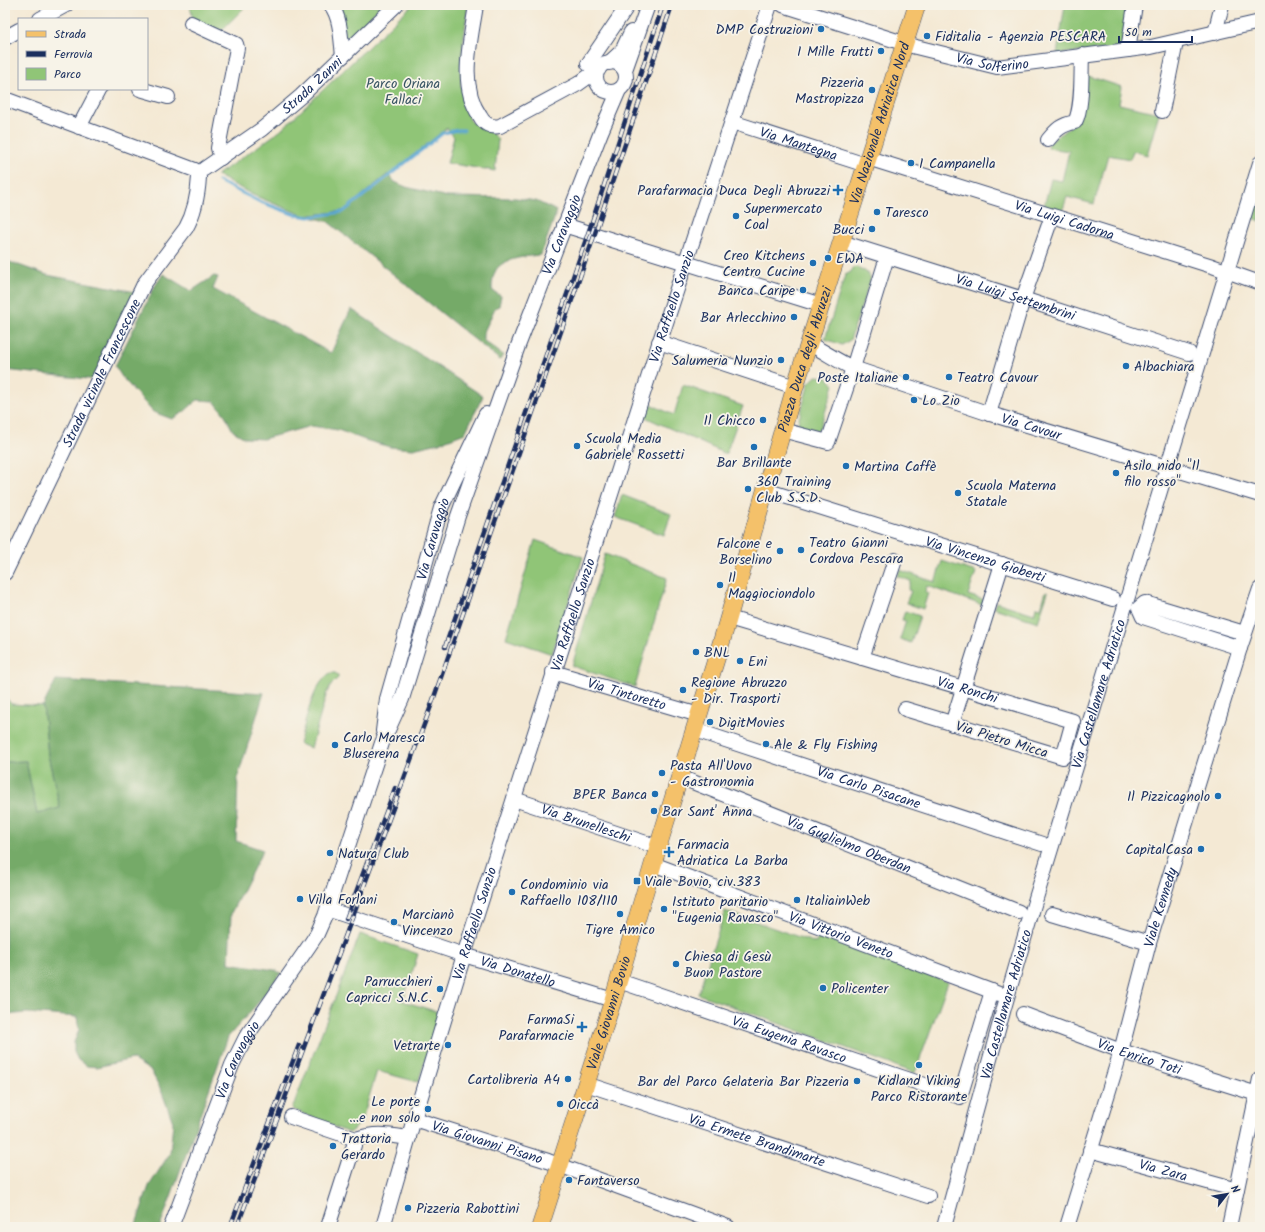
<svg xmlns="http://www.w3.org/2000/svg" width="1265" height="1232" viewBox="0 0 1265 1232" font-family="Kalam,sans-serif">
	<rect width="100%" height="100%" fill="#f7f3e8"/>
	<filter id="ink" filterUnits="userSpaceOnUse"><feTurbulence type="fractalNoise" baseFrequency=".025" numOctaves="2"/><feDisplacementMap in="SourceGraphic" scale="8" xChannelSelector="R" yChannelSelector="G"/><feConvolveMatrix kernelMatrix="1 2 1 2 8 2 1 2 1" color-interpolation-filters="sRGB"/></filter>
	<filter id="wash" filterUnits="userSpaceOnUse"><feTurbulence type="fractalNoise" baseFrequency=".012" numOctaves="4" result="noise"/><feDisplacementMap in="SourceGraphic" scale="16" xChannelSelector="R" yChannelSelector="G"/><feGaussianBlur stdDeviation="0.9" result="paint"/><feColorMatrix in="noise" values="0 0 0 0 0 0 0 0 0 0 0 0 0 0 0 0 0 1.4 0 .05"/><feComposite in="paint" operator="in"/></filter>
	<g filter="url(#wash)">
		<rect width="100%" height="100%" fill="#f4e9d4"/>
		<g fill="#90c577" stroke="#567a6a">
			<polygon points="190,5 247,5 219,33 193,20"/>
			<polygon points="335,5 383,5 345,40"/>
			<path d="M412 5H468L461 60V87L470 120C478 129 492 129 498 140L495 171 447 163 454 137 447 128 343 211 305 216 253 195 217 175 280 131Z"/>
			<polygon points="1065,5 1106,5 1106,7 1128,11 1123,48 1057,54"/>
			<polygon points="1085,75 1122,87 1119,104 1159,113 1147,155 1133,151 1130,159 1108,155 1094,204 1067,197 1062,212 1044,206 1051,179 1062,181 1069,151 1048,148 1049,143 1072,125"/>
			<polygon points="1260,181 1260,221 1249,217"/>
			<polygon points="857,267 865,271 871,278 850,340 842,345 825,339 845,275 851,272 852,268"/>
			<polygon points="816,376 827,377 834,385 819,431 797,426 809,383"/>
			<polygon points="683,385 743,406 726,454 645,417 650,404 674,415"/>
			<polygon points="622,495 671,514 664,535 615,517"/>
			<polygon points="535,540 583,557 552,654 506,638"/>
			<polygon points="605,554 667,578 635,687 572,666"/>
			<polygon points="942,561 976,572 968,595 984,600 982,605 927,586 925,592 928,593 923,609 906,603 911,591 908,590 911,581 897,576 900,570 935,582"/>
			<polygon points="1046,591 1048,592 1038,622 994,608 996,602 1034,614 1036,607 1041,608"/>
			<polygon points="905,611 920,616 911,643 900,639 906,621 902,620"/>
			<path d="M330 673H335L338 675V678L332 684 327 692 311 748 299 744C306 722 311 687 330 673Z"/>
			<polygon points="5,696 11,704 43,706 48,755 60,808 37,814 26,761 5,762"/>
			<polygon points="725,911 816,943 819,935 948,982 915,1073 698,994"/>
			<polygon points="360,934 418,954 403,1001 441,1013 418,1082 377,1071 361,1123 349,1133 292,1109"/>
		</g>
		<g fill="#74aa68" stroke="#486c63">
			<path d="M388 174 395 182 406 187 448 197 516 198 536 201 557 211 541 255C529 256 503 258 496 270 493 275 492 283 492 289L493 291 501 296 499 306 495 308 483 334V340L503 355 500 360 327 221 305 216 343 211Z"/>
			<polygon points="5,262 10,262 47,275 136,292 98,380 5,370"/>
			<polygon points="163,274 191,291 214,276 218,277 213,289 331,353 351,309 483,396 465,433 439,443 413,449 390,447 365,440 338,430 311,426 263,439 245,438 233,431 225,415 214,401 197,400 184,412 172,419 153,412 122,377 115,366 155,286"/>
			<polygon points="56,680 264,693 238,776 236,841 263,850 231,913 229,963 275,970 281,973 258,1003 228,1037 160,1227 135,1227 149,1186 170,1153 173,1122 161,1090 151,1071 132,1059 97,1067 87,1066 78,1060 74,1052 74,1042 79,1030 77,1017 27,1013 5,1015 5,762 26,761 37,814 60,808 48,755 43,706"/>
		</g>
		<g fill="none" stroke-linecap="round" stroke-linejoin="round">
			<polyline stroke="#5ca8d5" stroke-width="3" points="218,181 258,201 296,215 309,217 343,212 443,133 458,130 464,130"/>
		</g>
	</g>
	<g filter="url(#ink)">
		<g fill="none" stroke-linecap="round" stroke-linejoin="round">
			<g stroke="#3c4b70" stroke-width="16">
				<g id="minor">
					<path d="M331 5C341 18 341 40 343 56"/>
					<path d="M476 5C471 40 458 85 480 116 484 124 491 128 500 126L578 84 599 69"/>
					<path id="s1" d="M783 5 916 47 997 67 1151 47 1260 22"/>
					<polyline points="40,19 66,5"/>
					<polyline points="191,23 236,44 237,48 218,148 221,158"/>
					<polyline points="1215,33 1222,5"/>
					<polyline points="5,38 19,30"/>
					<polyline points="1128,50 1135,5"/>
					<circle cx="611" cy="77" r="15"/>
					<polyline points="609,63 622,51 631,32"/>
					<polyline points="588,64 628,5"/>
					<polyline points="625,70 648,5"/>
					<polyline points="140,89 168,97"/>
					<polyline points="5,99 195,170"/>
					<polyline points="1162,111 1176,42"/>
					<path id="s2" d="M732 122 866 165"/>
					<polyline points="79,127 99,89"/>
					<path d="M1048 140C1057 129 1061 125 1075 122 1083 107 1081 73 1082 55"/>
					<path id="s3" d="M868 158 1212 266 1260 283"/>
					<path id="s4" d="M204 169 262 129 301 96 396 5"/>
					<polyline points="564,225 821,305"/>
					<path id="s5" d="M841 242 1023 299 1189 353"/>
					<polyline points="659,342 795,387"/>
					<path id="s6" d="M809 344C824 351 837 361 853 368L987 413 1260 495"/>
					<polyline points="989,414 1023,299 1052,216"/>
					<polyline points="782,430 828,442 853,368 887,257"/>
					<path id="s7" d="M765 490 1113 599"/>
					<path id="s8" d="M5 573 144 284 186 228C195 212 198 194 199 177"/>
					<path id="s9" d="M729 618 1073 721 1063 757 905 709"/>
					<polyline points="1240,648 1143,617 1139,608 1145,603 1244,633"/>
					<polyline points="862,658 895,560"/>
					<path id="s10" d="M553 672 699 715"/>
					<polyline points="952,724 1002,564"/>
					<path id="s11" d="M695 730 1042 844"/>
					<path id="s12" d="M383 731 387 699 441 508 486 414"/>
					<path id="s13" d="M680 777 1019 912"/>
					<path id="s14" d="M514 799 658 847"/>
					<path id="s15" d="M653 864 999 994"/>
					<path id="s16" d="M328 907 333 911 464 955 613 1000"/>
					<polyline points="1052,914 1149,943"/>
					<path id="s17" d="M619 981 960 1097 992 991"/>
					<path id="s18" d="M1023 1014 1121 1051 1257 1094"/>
					<path id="s19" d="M586 1084 928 1196"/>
					<path d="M291 1117 356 1139C375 1132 389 1135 409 1138"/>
					<path id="s20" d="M414 1119 548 1161 728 1227"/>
					<path id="s21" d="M1090 1150 1237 1190"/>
					<path id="s22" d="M171 1227 232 1065 246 1037 309 946 317 934 325 916 382 743 402 699 458 516 518 346 601 132 619 90"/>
					<polyline points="328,1227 356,1139"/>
					<path id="s23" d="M383 1227 414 1119 464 955 657 350 770 5"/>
					<path id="s24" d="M944 1227 1004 1008 1033 908 1260 163"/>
					<path id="s25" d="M1067 1227 1121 1051 1149 943 1240 648 1260 589"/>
					<polyline points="1229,1227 1260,1079"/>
				</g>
			</g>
			<g stroke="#3c4b70" stroke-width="18">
				<g id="major">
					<path id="s26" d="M540 1227 613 1000 658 847 722 640 795 387 917 5"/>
				</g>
			</g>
			<use href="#minor" stroke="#fff" stroke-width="14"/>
			<use href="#major" stroke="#f4c16a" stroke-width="17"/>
			<g stroke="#1b2f5e" stroke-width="4.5">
				<g id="rail">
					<polyline points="445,647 593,219 663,5"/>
					<polyline points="346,919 395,788"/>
					<polyline points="230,1227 299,1045"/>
					<polyline points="237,1227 431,706 590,248 672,5"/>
				</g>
			</g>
			<use href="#rail" stroke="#f7f3e8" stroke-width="3" stroke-dasharray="9" stroke-linecap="butt"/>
		</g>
	</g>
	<g fill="#1f6fb2" stroke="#f7f3e8" stroke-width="1.5">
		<circle cx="821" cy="29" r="4"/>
		<circle cx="927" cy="36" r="4"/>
		<circle cx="881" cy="51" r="4"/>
		<circle cx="872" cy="90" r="4"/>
		<circle cx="911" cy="163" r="4"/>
		<path d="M836 184h4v4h4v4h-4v4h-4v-4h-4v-4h4z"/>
		<circle cx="877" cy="212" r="4"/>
		<circle cx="736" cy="216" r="4"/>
		<circle cx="872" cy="229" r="4"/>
		<circle cx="828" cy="258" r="4"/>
		<circle cx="813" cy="263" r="4"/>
		<circle cx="803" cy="290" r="4"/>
		<circle cx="794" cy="317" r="4"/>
		<circle cx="781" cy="360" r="4"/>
		<circle cx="1126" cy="366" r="4"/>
		<circle cx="906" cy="377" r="4"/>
		<circle cx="949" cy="377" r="4"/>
		<circle cx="914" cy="400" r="4"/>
		<circle cx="763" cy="420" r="4"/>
		<circle cx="577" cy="446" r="4"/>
		<circle cx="754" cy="447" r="4"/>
		<circle cx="846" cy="466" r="4"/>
		<circle cx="1116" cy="473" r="4"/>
		<circle cx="748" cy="489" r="4"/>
		<circle cx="958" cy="493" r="4"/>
		<circle cx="801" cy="550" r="4"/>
		<circle cx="780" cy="551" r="4"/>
		<circle cx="720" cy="585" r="4"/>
		<circle cx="696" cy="652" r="4"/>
		<circle cx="740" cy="661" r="4"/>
		<circle cx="683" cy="690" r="4"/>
		<circle cx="710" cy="722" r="4"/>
		<circle cx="766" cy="744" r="4"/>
		<circle cx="335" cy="745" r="4"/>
		<circle cx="662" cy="773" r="4"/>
		<circle cx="655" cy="794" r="4"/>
		<circle cx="1218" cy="796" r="4"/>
		<circle cx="654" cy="811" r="4"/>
		<circle cx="1201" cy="849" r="4"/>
		<path d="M667 846h4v4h4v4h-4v4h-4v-4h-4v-4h4z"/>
		<circle cx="330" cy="853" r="4"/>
		<rect x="633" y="877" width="8" height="8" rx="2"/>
		<circle cx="512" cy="892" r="4"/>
		<circle cx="300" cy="899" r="4"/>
		<circle cx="797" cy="900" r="4"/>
		<circle cx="664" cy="909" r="4"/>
		<circle cx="620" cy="914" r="4"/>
		<circle cx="394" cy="922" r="4"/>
		<circle cx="676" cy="964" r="4"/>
		<circle cx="823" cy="988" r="4"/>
		<circle cx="440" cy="989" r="4"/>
		<path d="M580 1021h4v4h4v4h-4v4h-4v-4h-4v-4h4z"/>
		<circle cx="448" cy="1045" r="4"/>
		<circle cx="919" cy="1065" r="4"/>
		<circle cx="568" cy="1079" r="4"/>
		<circle cx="857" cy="1081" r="4"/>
		<circle cx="560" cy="1104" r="4"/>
		<circle cx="428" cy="1109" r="4"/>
		<circle cx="333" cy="1146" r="4"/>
		<circle cx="569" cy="1180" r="4"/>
		<circle cx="408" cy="1208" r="4"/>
	</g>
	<g text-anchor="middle" stroke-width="3.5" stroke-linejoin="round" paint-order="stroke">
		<g font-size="14" fill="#1b2f5e" stroke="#f7f3e8" text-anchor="start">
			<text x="813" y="34" text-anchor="end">DMP Costruzioni</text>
			<text x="935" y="41">Fiditalia - Agenzia PESCARA</text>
			<text x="873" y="56" text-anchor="end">I Mille Frutti</text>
			<text x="864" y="87" text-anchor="end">Pizzeria<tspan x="864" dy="16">Mastropizza</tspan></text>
			<text x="919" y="168">I Campanella</text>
			<text x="830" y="195" text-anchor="end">Parafarmacia Duca Degli Abruzzi</text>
			<text x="744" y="213">Supermercato<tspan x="744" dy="16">Coal</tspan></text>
			<text x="885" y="217">Taresco</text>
			<text x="864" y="234" text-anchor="end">Bucci</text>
			<text x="805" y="260" text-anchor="end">Creo Kitchens<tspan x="805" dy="16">Centro Cucine</tspan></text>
			<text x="836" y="263">EWA</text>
			<text x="795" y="295" text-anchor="end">Banca Caripe</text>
			<text x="786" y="322" text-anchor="end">Bar Arlecchino</text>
			<text x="773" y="365" text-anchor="end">Salumeria Nunzio</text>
			<text x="1134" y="371">Albachiara</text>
			<text x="898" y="382" text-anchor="end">Poste Italiane</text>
			<text x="957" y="382">Teatro Cavour</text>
			<text x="922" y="405">Lo Zio</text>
			<text x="755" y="425" text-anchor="end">Il Chicco</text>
			<text x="585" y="443">Scuola Media<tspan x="585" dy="16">Gabriele Rossetti</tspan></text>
			<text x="754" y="467" text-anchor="middle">Bar Brillante</text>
			<text x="1124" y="470">Asilo nido "Il<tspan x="1124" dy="16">filo rosso"</tspan></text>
			<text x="854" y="471">Martina Caffè</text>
			<text x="756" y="486">360 Training<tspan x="756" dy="16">Club S.S.D.</tspan></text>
			<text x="966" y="490">Scuola Materna<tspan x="966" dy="16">Statale</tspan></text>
			<text x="809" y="547">Teatro Gianni<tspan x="809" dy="16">Cordova Pescara</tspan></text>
			<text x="772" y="548" text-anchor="end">Falcone e<tspan x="772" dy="16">Borselino</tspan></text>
			<text x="728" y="582">Il<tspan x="728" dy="16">Maggiociondolo</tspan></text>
			<text x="704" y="657">BNL</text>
			<text x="748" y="666">Eni</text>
			<text x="691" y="687">Regione Abruzzo<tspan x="691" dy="16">- Dir. Trasporti</tspan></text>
			<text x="718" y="727">DigitMovies</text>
			<text x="343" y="742">Carlo Maresca<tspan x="343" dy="16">Bluserena</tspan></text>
			<text x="774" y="749">Ale &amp; Fly Fishing</text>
			<text x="670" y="770">Pasta All'Uovo<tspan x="670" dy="16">- Gastronomia</tspan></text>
			<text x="647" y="799" text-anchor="end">BPER Banca</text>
			<text x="1210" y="801" text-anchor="end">Il Pizzicagnolo</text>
			<text x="662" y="816">Bar Sant' Anna</text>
			<text x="677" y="849">Farmacia<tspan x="677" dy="16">Adriatica La Barba</tspan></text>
			<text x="1193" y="854" text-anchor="end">CapitalCasa</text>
			<text x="338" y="858">Natura Club</text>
			<text x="645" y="886">Viale Bovio, civ.383</text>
			<text x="520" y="889">Condominio via<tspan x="520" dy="16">Raffaello 108/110</tspan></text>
			<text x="308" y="904">Villa Forlani</text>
			<text x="805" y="905">ItaliainWeb</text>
			<text x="672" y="906">Istituto paritario<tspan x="672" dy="16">"Eugenia Ravasco"</tspan></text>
			<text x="402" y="919">Marcianò<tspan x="402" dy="16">Vincenzo</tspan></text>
			<text x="620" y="934" text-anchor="middle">Tigre Amico</text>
			<text x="684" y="961">Chiesa di Gesù<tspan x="684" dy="16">Buon Pastore</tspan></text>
			<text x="432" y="986" text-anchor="end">Parrucchieri<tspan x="432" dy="16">Capricci S.N.C.</tspan></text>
			<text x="831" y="993">Policenter</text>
			<text x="574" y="1024" text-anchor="end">FarmaSi<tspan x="574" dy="16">Parafarmacie</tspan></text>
			<text x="440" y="1050" text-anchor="end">Vetrarte</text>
			<text x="560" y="1084" text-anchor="end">Cartolibreria A4</text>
			<text x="919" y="1085" text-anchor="middle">Kidland Viking<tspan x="919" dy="16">Parco Ristorante</tspan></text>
			<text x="849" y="1086" text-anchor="end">Bar del Parco Gelateria Bar Pizzeria</text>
			<text x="420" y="1106" text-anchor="end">Le porte<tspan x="420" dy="16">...e non solo</tspan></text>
			<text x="568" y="1109">Oiccà</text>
			<text x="341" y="1143">Trattoria<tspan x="341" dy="16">Gerardo</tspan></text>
			<text x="577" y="1185">Fantaverso</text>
			<text x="416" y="1213">Pizzeria Rabottini</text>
		</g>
		<g font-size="14" fill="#1b2f5e" stroke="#f7f3e8">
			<text dy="5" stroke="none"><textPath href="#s1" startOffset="218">Via Solferino</textPath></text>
			<text dy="5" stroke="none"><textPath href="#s4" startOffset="137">Strada Zanni</textPath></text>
			<text dy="5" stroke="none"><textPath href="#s26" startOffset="1155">Via Nazionale Adriatica Nord</textPath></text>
			<text dy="5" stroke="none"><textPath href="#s2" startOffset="70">Via Mantegna</textPath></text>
			<text dy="5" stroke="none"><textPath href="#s3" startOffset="206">Via Luigi Cadorna</textPath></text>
			<text dy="5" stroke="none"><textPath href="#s22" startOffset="1071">Via Caravaggio</textPath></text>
			<text dy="5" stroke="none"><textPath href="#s5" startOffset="183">Via Luigi Settembrini</textPath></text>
			<text dy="5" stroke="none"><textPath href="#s23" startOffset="965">Via Raffaello Sanzio</textPath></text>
			<text dy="5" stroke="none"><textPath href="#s26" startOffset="907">Piazza Duca degli Abruzzi</textPath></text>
			<text dy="5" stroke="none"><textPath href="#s8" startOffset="222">Strada vicinale Francescone</textPath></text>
			<text dy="5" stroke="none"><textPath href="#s6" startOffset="238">Via Cavour</textPath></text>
			<text dy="5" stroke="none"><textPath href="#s12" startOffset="199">Via Caravaggio</textPath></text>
			<text dy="5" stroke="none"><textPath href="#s7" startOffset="231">Via Vincenzo Gioberti</textPath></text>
			<text dy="5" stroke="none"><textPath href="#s23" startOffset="641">Via Raffaello Sanzio</textPath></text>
			<text dy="5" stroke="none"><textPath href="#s9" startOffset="249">Via Ronchi</textPath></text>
			<text dy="5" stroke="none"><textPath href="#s10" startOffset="77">Via Tintoretto</textPath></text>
			<text dy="5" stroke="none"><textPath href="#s24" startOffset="555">Via Castellamare Adriatico</textPath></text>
			<text transform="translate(1002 739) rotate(17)" y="5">Via Pietro Micca</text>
			<text dy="5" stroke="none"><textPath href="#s11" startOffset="183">Via Carlo Pisacane</textPath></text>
			<text dy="5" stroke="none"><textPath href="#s14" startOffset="76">Via Brunelleschi</textPath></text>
			<text dy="5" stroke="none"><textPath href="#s13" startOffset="182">Via Guglielmo Oberdan</textPath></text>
			<text dy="5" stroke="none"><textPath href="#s25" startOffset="333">Viale Kennedy</textPath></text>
			<text dy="5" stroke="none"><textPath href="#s23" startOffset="317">Via Raffaello Sanzio</textPath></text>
			<text dy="5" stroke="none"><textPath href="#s15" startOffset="201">Via Vittorio Veneto</textPath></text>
			<text dy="5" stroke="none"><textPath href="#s16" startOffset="201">Via Donatello</textPath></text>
			<text dy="5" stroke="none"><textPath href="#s24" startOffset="231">Via Castellamare Adriatico</textPath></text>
			<text dy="5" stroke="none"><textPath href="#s26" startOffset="225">Viale Giovanni Bovio</textPath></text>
			<text dy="5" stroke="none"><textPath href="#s17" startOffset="180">Via Eugenia Ravasco</textPath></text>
			<text dy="5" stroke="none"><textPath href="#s18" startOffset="124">Via Enrico Toti</textPath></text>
			<text dy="5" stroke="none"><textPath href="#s22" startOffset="180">Via Caravaggio</textPath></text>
			<text dy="5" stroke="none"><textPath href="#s19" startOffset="180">Via Ermete Brandimarte</textPath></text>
			<text dy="5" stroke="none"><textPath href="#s20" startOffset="77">Via Giovanni Pisano</textPath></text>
			<text dy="5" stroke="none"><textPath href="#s21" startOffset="76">Via Zara</textPath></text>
		</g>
		<g font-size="14" fill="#385464" stroke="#f7f3e8">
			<text x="403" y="88">Parco Oriana<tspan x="403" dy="16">Fallaci</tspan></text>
		</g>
	</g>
	<rect width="1265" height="1232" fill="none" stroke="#f7f3e8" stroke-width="20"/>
	<rect x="18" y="18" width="130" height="72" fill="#f7f3e8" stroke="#9fa5b1"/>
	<rect x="26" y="31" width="20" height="6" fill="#f4c16a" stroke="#9fa5b1"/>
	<text x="54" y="38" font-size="12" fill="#1b2f5e">Strada</text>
	<rect x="26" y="51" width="20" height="6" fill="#1b2f5e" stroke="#9fa5b1"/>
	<text x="54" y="58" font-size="12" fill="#1b2f5e">Ferrovia</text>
	<rect x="26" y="68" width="20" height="12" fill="#90c577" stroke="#9fa5b1"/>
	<text x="54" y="78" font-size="12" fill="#1b2f5e">Parco</text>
	<g transform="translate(1227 1194) rotate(59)" stroke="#f7f3e8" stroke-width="3" paint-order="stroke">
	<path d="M0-3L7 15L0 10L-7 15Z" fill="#1b2f5e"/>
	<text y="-6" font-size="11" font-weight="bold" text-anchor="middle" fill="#1b2f5e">N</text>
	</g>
	<path d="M1119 36v6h73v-6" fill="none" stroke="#1b2f5e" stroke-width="2"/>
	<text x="1125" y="36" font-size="12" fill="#1b2f5e" stroke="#f7f3e8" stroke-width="3" paint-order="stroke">50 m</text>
</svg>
